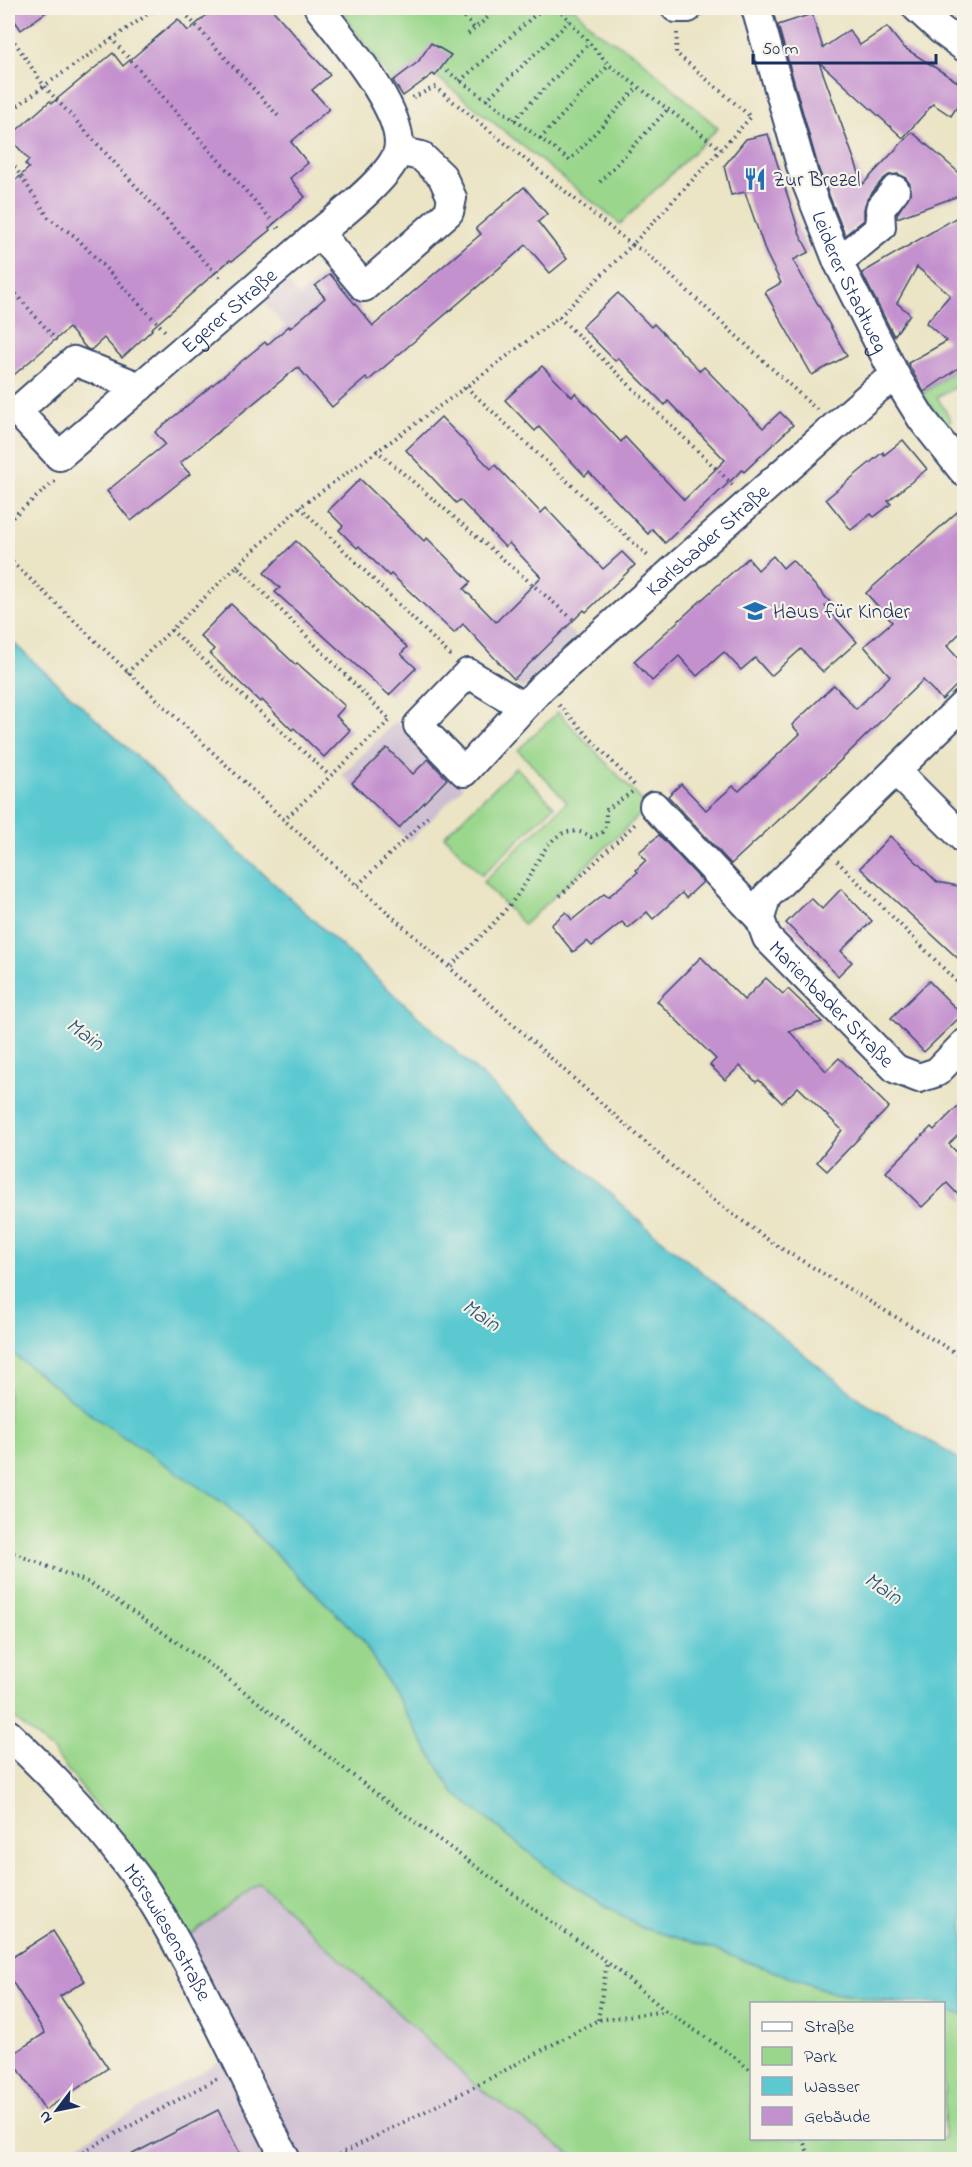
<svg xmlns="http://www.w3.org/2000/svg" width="972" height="2167" viewBox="0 0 972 2167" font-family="'Indie Flower',sans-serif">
	<rect width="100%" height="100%" fill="#f7f3e8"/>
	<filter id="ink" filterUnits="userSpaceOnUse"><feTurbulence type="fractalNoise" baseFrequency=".0167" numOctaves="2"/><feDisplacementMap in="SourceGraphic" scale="12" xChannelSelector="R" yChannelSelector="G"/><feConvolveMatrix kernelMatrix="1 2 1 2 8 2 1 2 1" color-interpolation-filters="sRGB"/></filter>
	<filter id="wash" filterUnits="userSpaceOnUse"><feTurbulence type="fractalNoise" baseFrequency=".008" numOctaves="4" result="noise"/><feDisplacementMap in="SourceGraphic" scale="24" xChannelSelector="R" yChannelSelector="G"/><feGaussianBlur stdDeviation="1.35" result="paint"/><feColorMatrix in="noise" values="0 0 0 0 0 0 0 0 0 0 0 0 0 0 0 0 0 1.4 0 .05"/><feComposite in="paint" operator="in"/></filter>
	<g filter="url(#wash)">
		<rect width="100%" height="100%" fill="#ebe4c5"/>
		<g fill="#cebed1">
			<polygon points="330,269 361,307 348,320 386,367 331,411 270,338 285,326 264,303 287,282 299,296"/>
			<polygon points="527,585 576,637 522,689 472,638"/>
			<polygon points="396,721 463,787 409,842 342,775"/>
			<polygon points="259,1882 476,2086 577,2159 51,2160 237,2051 187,1938"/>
		</g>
		<g fill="#9ad78c" stroke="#5a8375" stroke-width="1.5">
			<polygon points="338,8 574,8 596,31 636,55 718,128 620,224 433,74 403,96"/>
			<polygon points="961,367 964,372 964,383 937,397 951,420 945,426 922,394"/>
			<polygon points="558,712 648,807 524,925 483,882 567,802 518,750"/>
			<polygon points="516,767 554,806 482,875 444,836"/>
			<polygon points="8,1350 100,1421 226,1505 361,1638 453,1792 561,1878 642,1928 693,1942 834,1993 899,2003 752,2004 752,2138 944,2138 944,2011 964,2014 964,2159 577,2159 476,2086 259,1883 187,1938 119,1836 53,1751 8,1713"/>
		</g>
		<polygon fill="#5cc9d1" stroke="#3c7c98" stroke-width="1.5" points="8,638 647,1228 862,1401 964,1462 964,2014 944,2011 944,2004 899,2003 834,1993 693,1942 642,1928 561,1878 453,1792 361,1638 226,1505 100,1421 8,1350"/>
		<g id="blocks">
			<g fill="#c491cf">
				<polygon points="8,8 52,8 21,30 8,11"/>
				<polygon points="215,8 271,8 330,75 312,90 329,109 291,142 308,163 290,178 305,197 269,228 270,230 232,261 230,260 151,329 152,330 122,358 104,338 91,350 87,349 69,328 8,380 8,187 29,168 25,164 29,160 9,137 50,101 52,103 113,53 123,66 178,19 188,31"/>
				<polygon points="812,14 823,48 849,30 860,45 887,27 903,47 964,86 964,96 951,116 933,104 903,138 819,62 863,184 912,132 964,177 964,194 897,218 897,214 911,193 910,184 905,177 898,174 889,175 882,180 867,199 864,209 864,220 845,235 819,170 778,25"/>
				<polygon points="431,43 451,55 435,76 433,74 403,96 393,81 418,62"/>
				<polygon points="768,134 800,235 809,252 793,260 847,356 812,375 765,292 781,283 766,253 745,192 731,195 724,166 746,139"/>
				<polygon points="524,187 547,214 538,222 567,259 550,273 526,245 368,381 366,378 332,407 298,367 180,463 190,474 131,521 107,491 165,444 155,432 265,342 267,345 289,326 290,328 325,298 315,286 330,274 373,326 481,234 476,228"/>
				<polygon points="964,213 964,364 924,392 908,363 947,341 926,323 950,295 917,267 897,303 910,314 894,336 862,273"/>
				<polygon points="618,293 651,327 654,324 700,371 704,367 763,428 780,412 793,425 744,472 742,470 665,543 652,529 648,534 589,472 585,476 539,427 535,431 505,400 542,366 572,397 575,393 621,442 625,437 684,500 725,460 668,401 665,405 618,358 615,361 582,327"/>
				<polygon points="441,417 491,469 495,465 541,513 546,508 603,569 622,552 635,565 586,612 584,610 514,679 463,624 454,633 391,574 389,576 359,546 357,548 339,530 343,526 328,511 360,479 424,541 427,538 471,582 464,589 496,622 541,577 509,543 505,547 460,500 456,503 406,450"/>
				<polygon points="903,440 927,469 888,501 891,504 874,517 871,514 851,530 826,499 883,452 884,455"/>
				<polygon points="964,506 964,629 947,646 964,665 964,678 942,700 923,680 797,803 731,864 668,796 681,784 706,810 733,786 739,791 800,734 792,725 834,685 856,709 890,676 864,646 892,622 866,593"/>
				<polygon points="296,541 407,647 401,654 416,668 389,695 275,592 280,588 264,573"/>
				<polygon points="773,556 783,568 792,560 830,602 825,606 857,642 823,672 801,649 771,676 755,658 741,670 724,652 697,676 679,656 652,681 634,661 748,558 758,570"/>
				<polygon points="231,604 296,665 297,663 345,706 336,716 350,730 324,757 294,728 292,730 262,700 260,702 210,654 214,649 200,636"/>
				<polygon points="387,748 413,774 428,759 447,779 399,828 352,783"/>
				<polygon points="659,835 703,882 686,898 682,893 653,919 647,912 628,928 622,922 592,946 587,941 573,952 551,925 566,912 572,920 604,894 608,897 638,872 636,870 646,860 639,852"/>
				<polygon points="890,836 937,882 964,887 964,964 860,868"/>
				<polygon points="841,889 872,921 841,951 852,962 838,976 786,923 811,898 822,909"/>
				<polygon points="701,957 744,1000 766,978 783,994 788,989 822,1022 789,1031 826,1071 839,1058 889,1107 827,1171 817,1162 842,1130 798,1087 782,1103 759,1080 756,1082 740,1066 725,1080 710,1065 716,1059 657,1001"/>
				<polygon points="929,981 962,1015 924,1052 891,1018"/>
				<polygon points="964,1100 964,1129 949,1144 964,1160 964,1201 947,1183 922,1207 886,1172 931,1127 934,1130"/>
				<polygon points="53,1931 85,1981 60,1996 108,2068 45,2110 10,2056 45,2033 8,1975 8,1960"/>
				<polygon points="218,2110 243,2160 121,2160"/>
			</g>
		</g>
	</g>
	<g filter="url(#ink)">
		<use href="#blocks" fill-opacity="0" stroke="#3a4a6d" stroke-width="1.5"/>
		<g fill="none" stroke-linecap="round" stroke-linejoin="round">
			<g stroke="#3a4a6d" stroke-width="32">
				<g id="minor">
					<path d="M319 8C341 37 407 113 398 151 392 176 339 216 319 233L364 287 449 212 452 198 442 176 421 156 398 151"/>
					<polyline points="676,8 688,8"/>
					<path id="s1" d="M756 8 804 176 838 262 896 377 922 419 964 472"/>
					<polyline points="917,8 941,30 964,47"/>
					<polyline points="838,262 881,227 880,209 895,190"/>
					<path id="s2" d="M140 387 74 361 17 411 59 456 319 233"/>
					<path id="s3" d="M964 704 766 897 760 919 767 938 896 1069 919 1078 937 1072 964 1044"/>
					<path id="s4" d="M522 706 468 673 418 725 464 772 542 687 878 388 896 377"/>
					<polyline points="896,771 964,839"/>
					<polyline points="654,806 760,919"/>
					<path id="s5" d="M8 1734C55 1778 98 1824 136 1876 158 1907 176 1942 194 1975 226 2036 255 2098 286 2160"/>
				</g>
			</g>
			<g stroke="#3a4a6d" stroke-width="4" stroke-dasharray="1.5 4.5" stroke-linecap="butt">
				<polyline points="157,8 44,86 223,281"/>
				<polyline points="180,8 279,117"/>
				<polyline points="457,8 474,28"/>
				<polyline points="558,8 609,65 721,149"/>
				<polyline points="8,32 44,86 8,113"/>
				<polyline points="677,33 676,53 751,117 632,245 644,251 817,410"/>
				<polyline points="468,34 499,8"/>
				<polyline points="111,38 281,231"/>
				<polyline points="447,71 570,160 638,87"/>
				<polyline points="460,81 543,8"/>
				<polyline points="486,100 570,21"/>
				<polyline points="514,120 589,43"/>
				<polyline points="540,139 609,65"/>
				<polyline points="8,157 49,218 76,237 165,331"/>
				<polyline points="600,182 668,109"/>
				<polyline points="8,285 58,342"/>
				<polyline points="559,317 733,485"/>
				<polyline points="466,387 650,558"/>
				<polyline points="376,450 576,622"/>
				<polyline points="300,507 451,656"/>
				<polyline points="8,521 55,481"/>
				<polyline points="8,558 284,820 692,1184 774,1244 964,1358"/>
				<polyline points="237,566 300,507 466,387 559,317 632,245 435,87 412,98"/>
				<polyline points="171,630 330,776"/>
				<polyline points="127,673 237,566 390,720 284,820"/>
				<polyline points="559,705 636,787"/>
				<polyline points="837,861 964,989"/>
				<polyline points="358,885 430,815"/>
				<polyline points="560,896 635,824"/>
				<path d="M451 966C475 941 503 917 523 887 533 873 540 852 553 840 564 829 579 829 591 837L603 832 606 823V810L632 792"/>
				<polyline points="8,1551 90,1583 206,1662 386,1801 607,1962 666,2011 732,2055 752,2071"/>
				<polyline points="598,2020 607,1962"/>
				<polyline points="802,2138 811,2160"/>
				<polyline points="68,2160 218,2078"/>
				<polyline points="328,2160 476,2086 598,2020 666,2011"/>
			</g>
			<use href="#minor" stroke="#fff" stroke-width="28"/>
		</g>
	</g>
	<defs>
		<g id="restaurant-bare" transform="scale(1.8)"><path d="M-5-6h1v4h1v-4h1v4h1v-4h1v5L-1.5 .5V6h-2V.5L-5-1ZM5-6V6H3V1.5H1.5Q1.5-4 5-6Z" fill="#1f6fb2" stroke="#f7f3e8" stroke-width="2.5" paint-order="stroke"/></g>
		<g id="school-bare" transform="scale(1.8)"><path d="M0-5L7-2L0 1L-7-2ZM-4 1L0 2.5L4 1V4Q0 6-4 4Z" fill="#1f6fb2" stroke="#f7f3e8" stroke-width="2.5" paint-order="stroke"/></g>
	</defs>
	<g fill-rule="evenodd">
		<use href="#restaurant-bare" x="755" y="179"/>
		<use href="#school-bare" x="755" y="611"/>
	</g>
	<g text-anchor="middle" stroke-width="4.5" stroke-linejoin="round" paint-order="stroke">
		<g font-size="21" fill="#1b2f5e" stroke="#f7f3e8" text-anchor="start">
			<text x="773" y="186">Zur Brezel</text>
			<text x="773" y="618">Haus für Kinder</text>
		</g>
		<g font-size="21" fill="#1b2f5e" stroke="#f7f3e8">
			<text dy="7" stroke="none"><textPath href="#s1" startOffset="290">Leiderer Stadtweg</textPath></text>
			<text dy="7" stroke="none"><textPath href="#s2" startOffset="432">Egerer Straße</textPath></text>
			<text dy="7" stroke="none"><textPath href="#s4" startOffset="538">Karlsbader Straße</textPath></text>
			<text dy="7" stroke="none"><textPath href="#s3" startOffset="412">Marienbader Straße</textPath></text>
			<text dy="7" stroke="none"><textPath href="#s5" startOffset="256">Mörswiesenstraße</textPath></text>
		</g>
		<g font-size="22" font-style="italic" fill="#2b567b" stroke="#f7f3e8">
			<text transform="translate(86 1033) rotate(36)" y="8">Main</text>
			<text transform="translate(482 1314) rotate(34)" y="8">Main</text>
			<text transform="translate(884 1587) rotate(34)" y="8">Main</text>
		</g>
	</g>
	<rect width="972" height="2167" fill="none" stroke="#f7f3e8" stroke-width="30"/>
	<rect x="750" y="2002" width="195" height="138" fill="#f7f3e8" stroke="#9fa5b1" stroke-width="1.5"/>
	<rect x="762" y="2022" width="30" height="9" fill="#ffffff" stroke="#9fa5b1" stroke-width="1.5"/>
	<text x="804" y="2032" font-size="18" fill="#1b2f5e">Straße</text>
	<rect x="762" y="2047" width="30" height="18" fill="#9ad78c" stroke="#9fa5b1" stroke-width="1.5"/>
	<text x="804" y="2062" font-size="18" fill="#1b2f5e">Park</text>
	<rect x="762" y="2077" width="30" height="18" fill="#5cc9d1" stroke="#9fa5b1" stroke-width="1.5"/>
	<text x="804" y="2092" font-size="18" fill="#1b2f5e">Wasser</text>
	<rect x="762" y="2107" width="30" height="18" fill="#c491cf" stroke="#9fa5b1" stroke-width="1.5"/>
	<text x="804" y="2122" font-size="18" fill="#1b2f5e">Gebäude</text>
	<g transform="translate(57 2110) rotate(238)" stroke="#f7f3e8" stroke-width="4.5" paint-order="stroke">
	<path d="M0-4.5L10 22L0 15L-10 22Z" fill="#1b2f5e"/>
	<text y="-9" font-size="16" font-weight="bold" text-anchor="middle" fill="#1b2f5e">N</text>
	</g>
	<path d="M753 54v9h183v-9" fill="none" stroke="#1b2f5e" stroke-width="3"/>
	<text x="762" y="54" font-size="18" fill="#1b2f5e" stroke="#f7f3e8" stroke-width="4.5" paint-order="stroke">50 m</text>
</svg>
